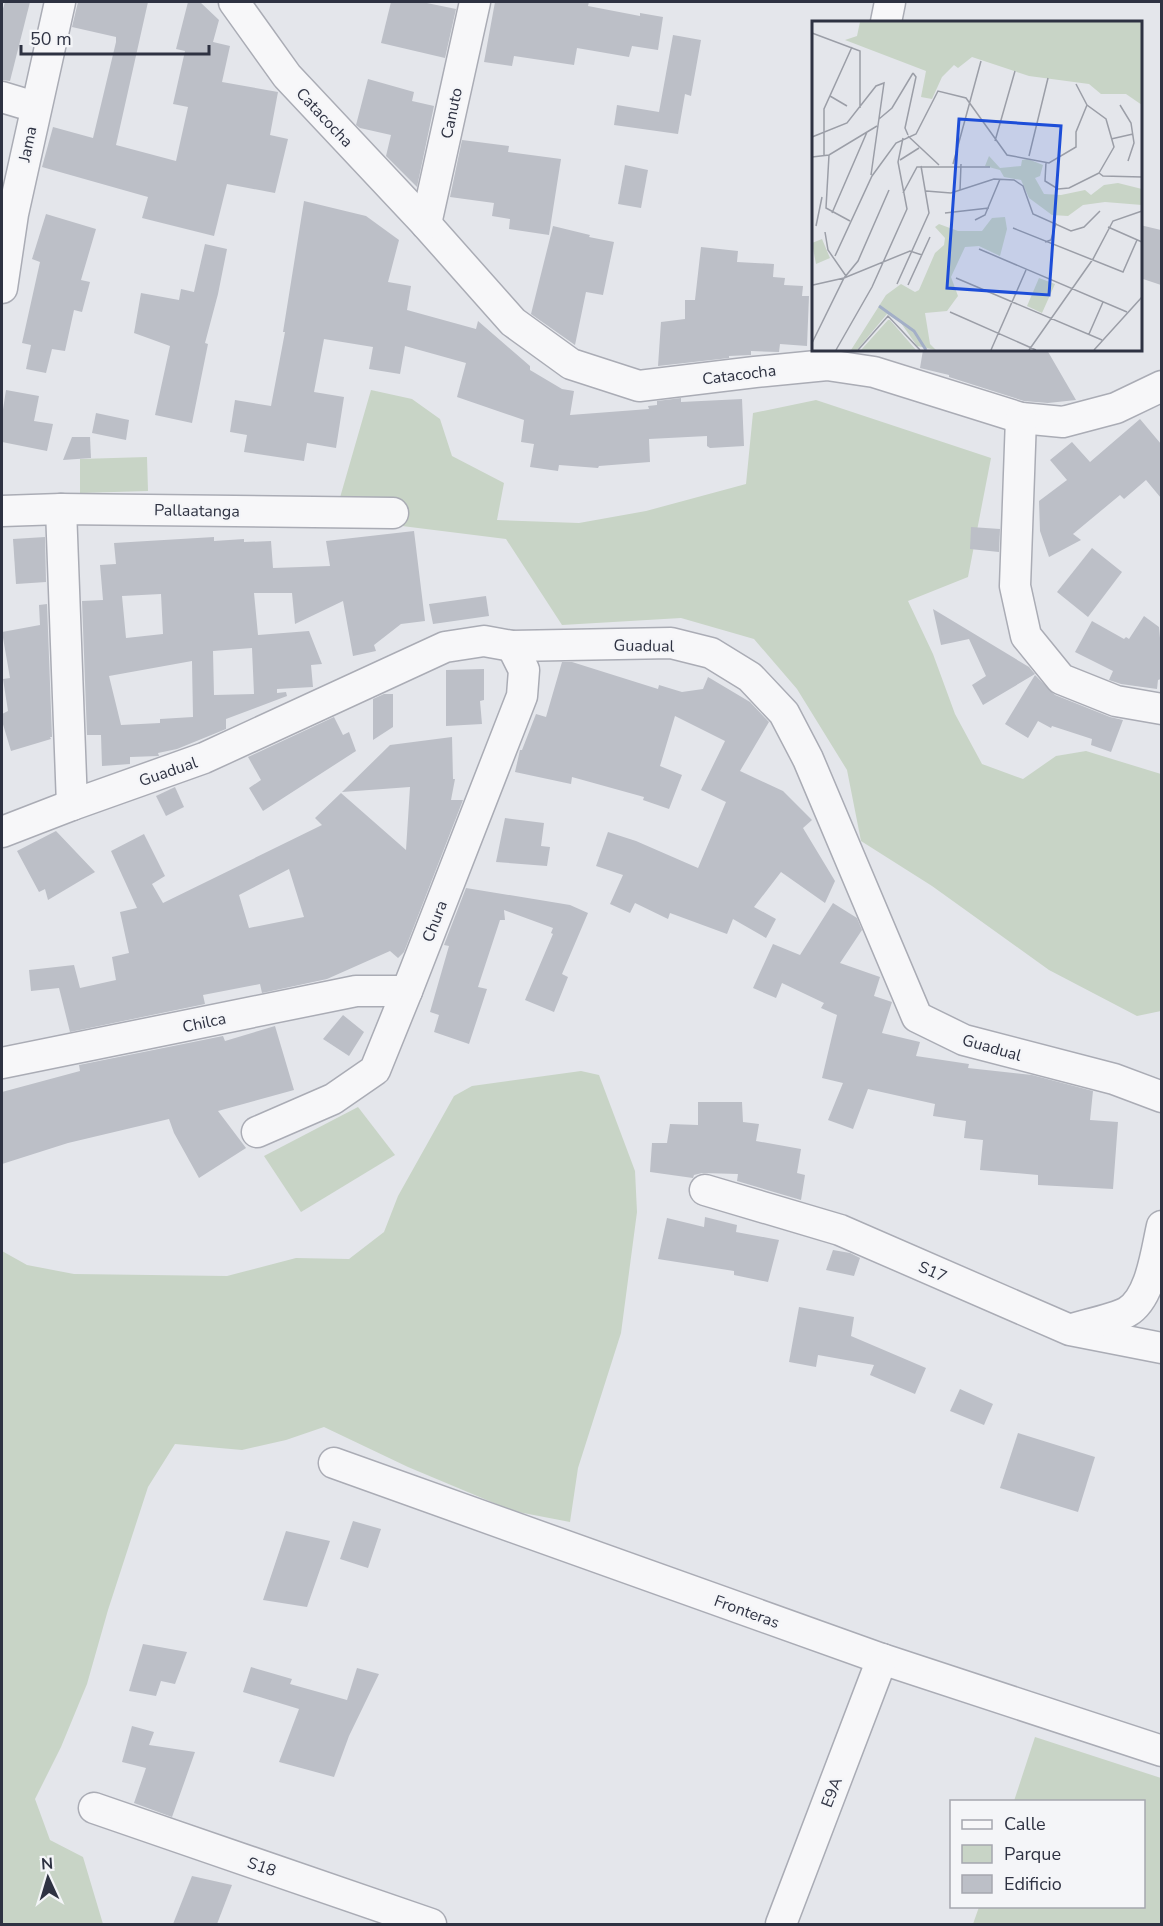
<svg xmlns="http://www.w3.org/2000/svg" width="1163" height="1926" viewBox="0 0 1163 1926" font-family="'Nunito Sans',sans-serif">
	<rect width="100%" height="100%" fill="#e4e6eb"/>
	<g fill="#c8d4c6">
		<polygon points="371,390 412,399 440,419 452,456 504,483 497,520 579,523 646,511 746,484 753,413 816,400 991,458 968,577 908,601 933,654 955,714 982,764 1023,779 1056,756 1086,751 1161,774 1161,1011 1137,1016 1049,970 932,886 861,841 847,770 797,689 754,639 681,618 562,625 506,539 394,525 337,508"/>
		<polygon points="147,457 148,491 80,493 80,459"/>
		<polygon points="581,1071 599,1075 635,1171 637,1212 621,1333 578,1468 570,1522 513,1511 408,1467 324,1427 286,1440 242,1450 175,1444 148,1487 108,1610 87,1684 61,1747 35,1799 50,1840 83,1857 103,1924 2,1924 2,1251 27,1265 74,1274 227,1276 296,1258 349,1259 384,1232 398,1196 454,1096 472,1086"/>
		<polygon points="358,1107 395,1155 301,1212 264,1156"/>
		<polygon points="1035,1737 1161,1778 1161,1924 973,1924 979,1907 1144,1906 1144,1802 1014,1801"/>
	</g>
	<g fill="#bcbfc7" fill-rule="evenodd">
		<polygon points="5,2 30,2 10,81 2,80 2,12"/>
		<polygon points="78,2 148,2 116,145 176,161 188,107 173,104 185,51 176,49 188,2 200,2 219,20 213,42 230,46 222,82 278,92 270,135 288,139 275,193 227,184 214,236 142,218 148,197 42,167 53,127 93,138 116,42 116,37 72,27"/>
		<polygon points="391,2 422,2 456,9 445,58 381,43"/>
		<polygon points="495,2 589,2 588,6 640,16 640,13 663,17 658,50 632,46 629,57 577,48 574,65 514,56 512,66 484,62"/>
		<polygon points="673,35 701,40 691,96 685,94 678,134 614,125 617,105 659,112"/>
		<polygon points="368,79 414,92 412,101 434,106 417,187 386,156 391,135 360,128 356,125"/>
		<polygon points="462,140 509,146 508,152 561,159 549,235 509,229 510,219 492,216 494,203 450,197"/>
		<polygon points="625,165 648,170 641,208 618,204"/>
		<polygon points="304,201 366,216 399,240 388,282 411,286 407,310 476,329 478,321 530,366 530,370 562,389 574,391 570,415 649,409 648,406 657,405 657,401 681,398 681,402 742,399 744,446 710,448 707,446 707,436 649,439 650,462 599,466 598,468 559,465 558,471 530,467 534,444 521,442 524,420 457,397 466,363 405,346 400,374 369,369 373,347 324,339 314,392 344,397 336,448 307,443 304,461 244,452 247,435 230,432 235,400 271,406 285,332 283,332"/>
		<polygon points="46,214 96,229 81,280 90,282 82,312 74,310 65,351 52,349 46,373 26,369 31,345 22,343 40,262 32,259"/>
		<polygon points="1140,225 1161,230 1161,285 1140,278"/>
		<polygon points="553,226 590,235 589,237 614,242 603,295 586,292 575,345 531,314"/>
		<polygon points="205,244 227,249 218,294 205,343 208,344 192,423 155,415 170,346 134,333 141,293 179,300 181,289 194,292"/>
		<polygon points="701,247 738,251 737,262 774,264 773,277 785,278 784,285 803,286 802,296 809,296 807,346 780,344 779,352 751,351 751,355 729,356 729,358 658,366 661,322 685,319 685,300 695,300"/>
		<polygon points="923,350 1047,350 1076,400 1048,403 1024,401 949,377 949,375 920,368"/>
		<polygon points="6,390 39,396 34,421 53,424 47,451 2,442 2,416"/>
		<polygon points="96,413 129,420 126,440 92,433"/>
		<polygon points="1140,419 1161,444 1161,498 1146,480 1124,499 1120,495 1073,534 1081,540 1049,557 1040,531 1039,501 1067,480 1050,460 1072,442 1090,462"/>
		<polygon points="72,437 90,437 91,458 63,460"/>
		<polygon points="971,527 1000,529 999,552 970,549"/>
		<path d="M414 531 425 621 401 624 374 645 376 651 353 656 343 601 295 624 292 593H254L258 635 309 631 322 664 311 665 313 687 277 689V693L286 692 287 696 226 719V729L177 749 158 753 159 756 130 757V764L102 766 101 735H87L82 601 103 600 100 565 116 564 114 543 214 537V541L244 539V542L271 541 273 568 330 566 326 541ZM161 594 163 634 126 638 122 596ZM252 648 254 694 214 695 213 651ZM192 661 193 717 160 719V723L121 725 109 676Z"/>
		<polygon points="45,537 46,582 16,584 13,539"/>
		<polygon points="1092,548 1122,572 1088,617 1057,592"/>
		<polygon points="486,596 489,616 433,624 429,604"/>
		<polygon points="47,604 52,737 50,737 51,739 11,751 2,721 2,714 8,711 3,679 10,678 2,632 40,625 39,605"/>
		<polygon points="933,609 1029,667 1035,674 983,705 972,685 986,676 969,639 941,645"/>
		<polygon points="1144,616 1159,627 1161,649 1161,679 1158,680 1157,689 1121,684 1109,680 1113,671 1075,652 1092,621 1124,639 1126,637 1129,639"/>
		<polygon points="562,662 572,662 658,689 659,685 682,692 703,689 708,677 750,702 769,722 740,771 783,791 812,820 803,828 835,881 825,903 781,872 754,907 776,919 766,938 733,919 727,934 670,913 668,919 635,903 630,913 610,904 623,875 596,866 608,832 636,841 698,868 726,802 701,790 725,741 675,716 660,766 682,775 669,809 643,800 644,797 572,777 571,784 515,772 520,750 522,750 536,714 546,717"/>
		<polygon points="484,669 484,700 480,701 482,724 446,726 446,670"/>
		<polygon points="1035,675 1055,695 1110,717 1123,720 1111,752 1091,745 1092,739 1052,726 1051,728 1038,721 1028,738 1005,724"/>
		<polygon points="384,694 393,694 393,727 373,740 373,699"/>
		<polygon points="334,717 343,735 349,732 356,751 263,811 249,788 261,780 248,757"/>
		<path d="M452 737 453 779H455L451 800H463L404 952 398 958 390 951 327 979 262 993 260 984 203 995 205 1004 70 1032 59 988 31 991 29 970 74 965 80 988 116 980 112 957 129 953 120 912 137 908 111 851 144 834 165 876 152 884 163 903 322 825 315 818 341 793 406 850 410 787 342 792 390 745ZM289 869 304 917 249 928 239 895Z"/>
		<polygon points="175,787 184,807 166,816 156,796"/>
		<polygon points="505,818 544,823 541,846 550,847 547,866 496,862"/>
		<polygon points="56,831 95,872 48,900 45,889 39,892 17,851"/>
		<polygon points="466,888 570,905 588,913 562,974 568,977 554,1012 525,1000 553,934 551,933 553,928 504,910 505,920 500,920 478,987 487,989 469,1044 434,1032 439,1015 430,1012 449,946 444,945"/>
		<polygon points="833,903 857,918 862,930 840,963 880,977 874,996 892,1002 882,1033 920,1042 916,1056 969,1064 968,1068 1032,1075 1093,1091 1090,1120 1118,1122 1113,1189 1038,1185 1038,1175 980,1170 983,1140 964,1138 966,1121 933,1116 935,1104 868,1089 853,1129 828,1120 843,1083 822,1078 837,1015 821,1008 824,1003 782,983 776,998 753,988 773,944 800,955"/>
		<polygon points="343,1015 364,1032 349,1056 323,1039"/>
		<polygon points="275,1026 294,1090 218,1111 246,1148 199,1178 174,1133 169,1119 68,1143 2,1164 2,1092 80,1071 79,1065 223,1036 225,1041"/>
		<polygon points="698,1102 742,1102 743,1122 759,1124 756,1141 801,1149 797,1173 805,1175 801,1200 737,1181 738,1174 702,1173 694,1175 693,1178 650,1172 652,1143 667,1143 670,1124 698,1125"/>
		<polygon points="705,1217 737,1225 736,1232 779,1240 768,1282 734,1275 734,1271 658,1259 667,1218 704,1227"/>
		<polygon points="833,1250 850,1253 860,1258 854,1276 826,1270"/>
		<polygon points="799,1307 854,1317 851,1336 926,1368 915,1394 870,1375 874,1365 818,1355 816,1367 789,1362"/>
		<polygon points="960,1389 993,1404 984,1425 950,1411"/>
		<polygon points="1018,1433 1095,1457 1078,1512 1000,1488"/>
		<polygon points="353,1521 381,1529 368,1568 340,1559"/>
		<polygon points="286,1531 330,1541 307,1607 263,1600"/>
		<polygon points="143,1644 187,1652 175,1684 161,1681 156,1696 129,1691"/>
		<polygon points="251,1667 292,1679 290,1684 347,1700 357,1668 379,1674 349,1736 334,1777 279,1762 299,1709 243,1692"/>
		<polygon points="132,1726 154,1732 149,1745 195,1752 172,1817 134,1803 146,1768 122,1762"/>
		<polygon points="192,1876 232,1885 217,1924 173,1924"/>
	</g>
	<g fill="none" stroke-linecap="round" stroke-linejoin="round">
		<g stroke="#aaacb5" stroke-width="33">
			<g id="minor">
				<polyline points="234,2 287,76 426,224 513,322 571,364 639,386 755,372 827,365 874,372 1021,418 1063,422 1116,408 1162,386"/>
				<polyline points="886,22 890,2"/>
				<polyline points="2,97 35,107"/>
				<polyline points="426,224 475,2"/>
				<polyline points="2,288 13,214 60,2"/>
				<polyline points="1021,418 1015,586 1026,636 1061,679 1116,701 1162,709"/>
				<polyline points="61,509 72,805"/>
				<polyline points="2,511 61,509 393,513"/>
				<polyline points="2,832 72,805 204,758 445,647 484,641 512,646 671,643 711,653 750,677 784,713 808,759 917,1017 964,1040 1114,1079 1162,1097"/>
				<polyline points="2,1063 356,991 407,991"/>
				<polyline points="257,1132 333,1099 375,1070 407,991 522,696 524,670 512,646"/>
				<polyline points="705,1190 840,1230 1070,1330 1162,1348"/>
				<path d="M1072 1329C1085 1325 1117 1318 1127 1312 1151 1298 1156 1252 1162 1226"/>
				<polyline points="334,1463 882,1659 1162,1751"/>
				<polyline points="94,1808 431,1924"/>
				<polyline points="781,1924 882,1659"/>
			</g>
		</g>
		<use href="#minor" stroke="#f7f7f9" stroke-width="30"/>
	</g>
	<g text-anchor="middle" stroke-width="4.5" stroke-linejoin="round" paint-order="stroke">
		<g font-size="16" fill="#2e3242" stroke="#f4f5f8">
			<text transform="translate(451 113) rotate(-78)" y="6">Canuto</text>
			<text transform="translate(325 117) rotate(47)" y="6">Catacocha</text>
			<text transform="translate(27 144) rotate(-78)" y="6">Jama</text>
			<text transform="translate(739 374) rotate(-7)" y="6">Catacocha</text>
			<text transform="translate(197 510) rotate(1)" y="6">Pallaatanga</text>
			<text transform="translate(644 645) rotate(1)" y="6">Guadual</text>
			<text transform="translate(168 771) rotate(-19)" y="6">Guadual</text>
			<text transform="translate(434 921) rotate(-69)" y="6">Chura</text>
			<text transform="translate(204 1022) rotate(-12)" y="6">Chilca</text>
			<text transform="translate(992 1047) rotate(16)" y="6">Guadual</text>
			<text transform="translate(933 1271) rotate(23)" y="6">S17</text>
			<text transform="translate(747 1611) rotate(20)" y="6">Fronteras</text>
			<text transform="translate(831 1792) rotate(-69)" y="6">E9A</text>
			<text transform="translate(262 1866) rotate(19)" y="6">S18</text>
		</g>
	</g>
	<g transform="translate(812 21)">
		<rect width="330" height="330" fill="#e4e6eb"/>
		<path d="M48 1H330V84L314 73H289L277 63 217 55 160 36 146 47 142 44 130 56 120 78 109 76 114 50 33 19 45 15ZM177 135 188 147 209 145 210 139 216 138 231 144 228 155 223 157 232 173 249 174 273 169 279 174 292 164 306 162 330 168V184L293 181 271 184 256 195 240 194 217 177 209 159 192 156 188 149 173 145ZM193 196 195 208 188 235 167 225 153 226 139 256 146 275 143 279 135 290 113 292 118 323 124 329 105 325 89 302 75 293 45 329H39L74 274 89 263 103 271 107 269 123 232 132 224 133 217 123 206 127 203 146 210H170L180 197ZM10 218 18 237 4 243 0 222ZM227 257 243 263 230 292 215 285ZM76 299H78L104 329H49Z" fill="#c8d4c6"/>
		<path fill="none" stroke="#a3afc7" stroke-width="3" d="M67 285 102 310 114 329"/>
		<path fill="none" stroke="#9b9ea7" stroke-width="1.5" d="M0 12 48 30V87M264 63 275 84 294 98 302 126 287 152M18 75 35 85M308 84 319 102 322 122 316 140M67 98 80 87 101 52M96 114 93 107 104 56 101 52M96 115 127 144M0 116 35 102 64 65 72 62 59 154M299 118 321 113M183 120 203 50M17 134 14 187 38 200M12 135V88L40 26M217 135 236 57M0 136 17 134 65 105M88 139 107 127M234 141 233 160 246 168 257 167 287 152M141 143 169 40M287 152 291 155 330 156M148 169 149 143M114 170 139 172 182 158 202 159 211 165 221 193 259 210 272 206 288 190M91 172 105 146H178M20 192 55 111M133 192 177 187M163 199 173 194 188 158M4 205 10 176M296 206 330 221M201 207 311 251 325 219M13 211 16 229 34 255M233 221 239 219 244 202M167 228 315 291M23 235 60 155 84 122 104 113 126 70 154 77 195 134 237 142 264 126V111L275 84M144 257 290 319M85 263 117 192 109 145M1 264 32 257 98 230 110 234M96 264 118 216M138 291 224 329M277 313 291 281M0 322 32 257 46 240 77 169M24 329 60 266 95 188 86 141 91 117M46 329 76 295 108 329M179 329 214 249M217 329 281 238 301 200 330 190M282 329 330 276"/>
		<path fill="#1d4ed8" fill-opacity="0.15" stroke="#1d4ed8" stroke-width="3" d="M147 98 249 105 237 274 135 267Z"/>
		<rect width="330" height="330" fill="none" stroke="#2e3242" stroke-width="3"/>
	</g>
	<rect width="1163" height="1926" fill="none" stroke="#2e3242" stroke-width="6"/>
	<rect x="950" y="1800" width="195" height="108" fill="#f4f5f8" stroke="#a5a7af" stroke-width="1.5"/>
	<rect x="962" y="1820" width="30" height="9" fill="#f7f7f9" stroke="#a5a7af" stroke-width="1.5"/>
	<text x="1004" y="1830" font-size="18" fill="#2e3242">Calle</text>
	<rect x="962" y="1845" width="30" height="18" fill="#c8d4c6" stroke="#a5a7af" stroke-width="1.5"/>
	<text x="1004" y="1860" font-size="18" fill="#2e3242">Parque</text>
	<rect x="962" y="1875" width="30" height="18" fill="#bcbfc7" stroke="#a5a7af" stroke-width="1.5"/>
	<text x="1004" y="1890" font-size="18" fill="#2e3242">Edificio</text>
	<g transform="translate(48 1878) rotate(356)" stroke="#f4f5f8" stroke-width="4.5" paint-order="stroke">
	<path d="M0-4.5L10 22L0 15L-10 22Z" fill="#2e3242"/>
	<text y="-9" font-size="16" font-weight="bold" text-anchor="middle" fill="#2e3242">N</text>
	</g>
	<path d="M21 45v9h188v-9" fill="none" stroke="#2e3242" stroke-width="3"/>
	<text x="30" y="45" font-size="18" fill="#2e3242" stroke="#f4f5f8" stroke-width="4.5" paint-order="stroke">50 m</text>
</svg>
